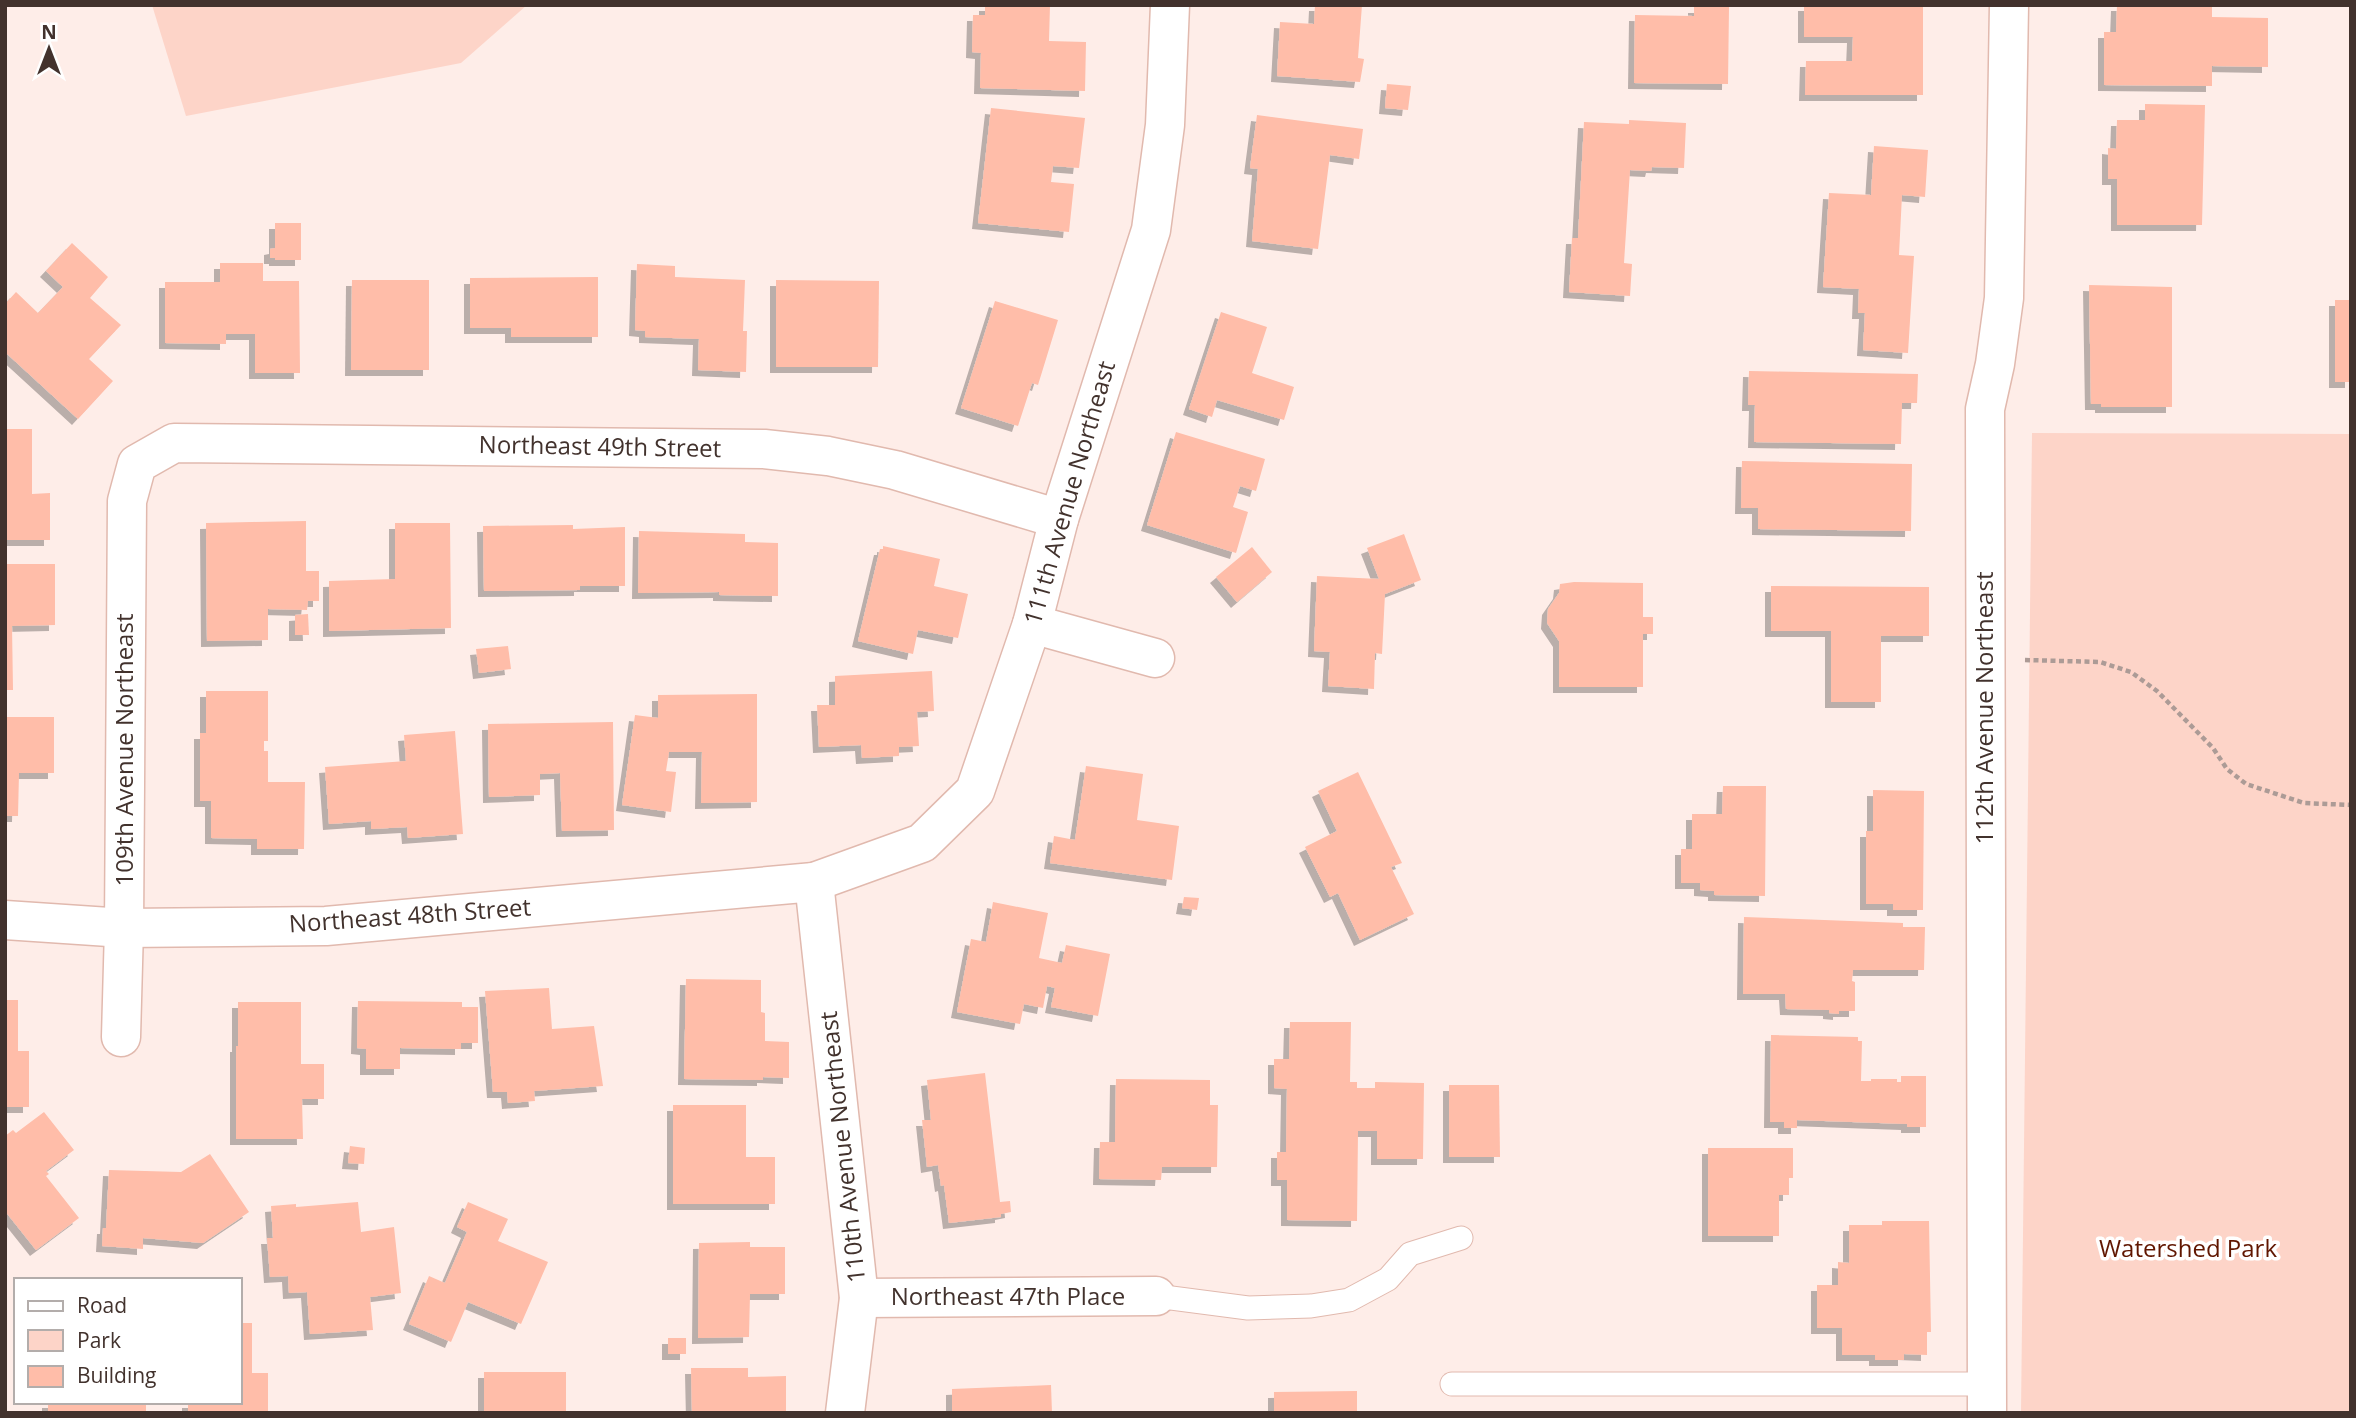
<svg xmlns="http://www.w3.org/2000/svg" width="2356" height="1418" viewBox="0 0 2356 1418" font-family="'Open Sans',sans-serif">
	<defs>
		<filter id="shadow"><feDropShadow dx="-6" dy="6" stdDeviation="0" flood-color="#0004"/></filter>
	</defs>
	<rect width="100%" height="100%" fill="#feede8"/>
	<g fill="#fdd4c8">
		<polygon points="152,5 527,5 461,63 186,116"/>
		<polygon points="2032,433 2351,434 2351,1413 2021,1413"/>
	</g>
	<g fill="#ffbda9" filter="url(#shadow)">
		<polygon points="985,5 1050,5 1049,41 1086,42 1085,91 980,88 981,53 972,52 973,15 985,15"/>
		<polygon points="1315,5 1362,5 1358,58 1364,59 1360,82 1277,76 1280,22 1314,24"/>
		<polygon points="1804,5 1923,5 1923,95 1805,95 1806,61 1852,61 1853,37 1804,37"/>
		<polygon points="2117,5 2212,5 2212,17 2268,18 2268,67 2212,66 2212,86 2104,85 2104,32 2116,32"/>
		<polygon points="1694,7 1729,7 1728,84 1634,83 1635,15 1694,16"/>
		<polygon points="1387,84 1411,86 1408,110 1385,108"/>
		<polygon points="2145,104 2205,105 2202,225 2117,225 2117,179 2108,179 2108,148 2116,149 2117,120 2145,120"/>
		<polygon points="991,108 1085,118 1079,168 1053,166 1051,182 1074,184 1069,232 978,223"/>
		<polygon points="1257,115 1363,129 1359,159 1330,155 1318,249 1252,241 1258,169 1250,168"/>
		<polygon points="1629,120 1686,123 1684,168 1652,167 1651,171 1630,170 1624,263 1632,264 1630,296 1569,292 1572,238 1578,238 1584,122 1629,124"/>
		<polygon points="1874,146 1928,150 1925,197 1902,195 1899,255 1914,256 1908,353 1863,350 1865,313 1858,313 1859,289 1823,287 1829,193 1871,195"/>
		<polygon points="275,223 301,223 301,260 275,260 275,258 270,258 270,249 275,248"/>
		<polygon points="72,243 108,277 90,298 121,325 89,359 113,381 78,419 5,352 5,304 16,292 38,313 63,287 46,271"/>
		<polygon points="220,263 263,263 263,281 299,281 300,373 255,373 255,334 226,334 226,344 165,343 165,282 220,282"/>
		<polygon points="637,264 675,266 675,277 745,280 743,331 747,331 746,372 698,370 699,339 645,337 645,331 635,330"/>
		<polygon points="598,277 598,337 511,337 511,328 470,328 470,278"/>
		<polygon points="352,280 429,280 429,370 351,370"/>
		<polygon points="776,280 879,281 878,367 776,367"/>
		<polygon points="2089,285 2172,287 2172,407 2101,407 2101,404 2091,404"/>
		<rect x="2335" y="300" width="16" height="82"/>
		<polygon points="995,301 1058,320 1038,385 1032,383 1018,426 961,408"/>
		<polygon points="1221,312 1267,327 1252,373 1294,387 1284,420 1217,400 1212,417 1189,409"/>
		<polygon points="1749,371 1918,374 1917,403 1902,403 1901,444 1754,442 1755,405 1748,405"/>
		<polygon points="5,429 32,429 32,494 50,493 50,540 5,540"/>
		<polygon points="1176,432 1265,459 1256,491 1240,486 1233,507 1248,512 1236,553 1147,525"/>
		<polygon points="1742,461 1912,464 1911,531 1758,529 1758,508 1741,508"/>
		<polygon points="306,521 306,571 319,571 319,601 308,601 307,610 268,609 268,640 207,641 206,523"/>
		<polygon points="395,523 450,523 451,628 329,631 329,581 395,579"/>
		<polygon points="573,525 573,529 625,527 625,586 580,586 580,590 484,591 483,526"/>
		<polygon points="639,531 745,534 745,542 778,543 778,596 719,595 719,592 638,593"/>
		<polygon points="1404,534 1421,580 1385,594 1382,654 1375,653 1374,689 1328,686 1330,652 1314,651 1317,576 1379,579 1367,548"/>
		<polygon points="883,546 940,559 934,586 968,594 958,638 918,630 913,654 858,641 880,549 883,549"/>
		<polygon points="1252,547 1272,572 1237,602 1216,577"/>
		<polygon points="5,564 55,564 55,625 12,626 13,690 5,690"/>
		<polygon points="1574,582 1643,583 1643,617 1653,617 1653,634 1643,634 1643,687 1559,687 1559,641 1547,623 1548,609 1559,593 1560,584"/>
		<polygon points="1771,586 1929,587 1929,636 1881,636 1881,702 1831,702 1831,631 1771,631"/>
		<polygon points="308,614 309,635 295,635 295,615"/>
		<polygon points="508,646 511,669 479,673 476,649"/>
		<polygon points="932,671 934,711 917,712 919,746 899,747 899,756 862,758 861,745 819,747 817,705 835,705 835,676"/>
		<polygon points="206,691 268,691 268,741 264,741 264,751 268,751 268,782 305,782 304,849 257,849 257,839 211,838 211,801 200,801 200,733 206,733"/>
		<polygon points="757,694 757,802 701,803 702,752 669,752 666,771 676,772 671,812 622,805 635,715 658,718 658,695"/>
		<polygon points="5,717 54,717 54,773 19,773 18,816 5,816"/>
		<polygon points="613,722 614,830 562,831 560,773 540,774 540,795 489,797 488,724"/>
		<polygon points="455,731 463,834 408,838 407,827 371,829 371,821 329,824 325,767 406,761 404,735"/>
		<polygon points="1086,766 1143,774 1137,820 1179,826 1172,880 1050,863 1054,836 1075,840"/>
		<polygon points="1358,772 1402,863 1391,867 1414,914 1360,940 1338,893 1330,897 1305,847 1337,831 1318,791"/>
		<polygon points="1723,786 1766,786 1765,896 1714,895 1714,891 1700,890 1700,883 1681,883 1681,849 1692,849 1692,814 1722,814"/>
		<polygon points="1873,790 1924,791 1923,910 1893,910 1893,904 1866,904 1866,831 1873,831"/>
		<polygon points="1184,897 1199,898 1197,910 1182,908"/>
		<polygon points="993,902 1048,913 1039,958 1062,963 1066,945 1110,954 1098,1016 1051,1007 1055,988 1047,986 1043,1008 1024,1004 1020,1024 957,1012 971,939 986,942"/>
		<polygon points="1744,917 1903,923 1903,927 1925,927 1924,970 1853,970 1852,981 1855,982 1855,1011 1839,1011 1839,1014 1829,1013 1829,1010 1786,1009 1785,994 1743,994"/>
		<polygon points="686,979 761,980 761,1012 765,1013 765,1041 789,1042 789,1078 763,1077 763,1080 684,1079"/>
		<polygon points="549,988 552,1029 594,1026 603,1086 534,1091 535,1101 508,1103 507,1092 493,1092 485,991"/>
		<polygon points="5,1000 18,1000 18,1051 29,1051 29,1107 5,1107"/>
		<polygon points="358,1001 462,1002 462,1007 478,1007 478,1043 461,1043 461,1049 400,1048 400,1069 366,1069 366,1049 357,1048"/>
		<polygon points="238,1002 301,1002 301,1064 324,1064 324,1099 302,1099 303,1139 236,1139 236,1046 238,1046"/>
		<polygon points="1290,1022 1351,1022 1350,1082 1357,1082 1357,1088 1375,1088 1375,1082 1424,1083 1423,1159 1377,1159 1377,1131 1358,1131 1357,1221 1287,1220 1287,1180 1277,1180 1277,1152 1286,1152 1287,1089 1274,1088 1274,1059 1289,1059"/>
		<polygon points="1771,1035 1858,1037 1858,1041 1862,1041 1861,1081 1871,1081 1871,1079 1897,1079 1897,1082 1901,1082 1901,1076 1926,1076 1926,1127 1907,1127 1907,1124 1797,1120 1797,1128 1784,1128 1784,1122 1770,1122"/>
		<polygon points="985,1073 1000,1202 1010,1201 1011,1212 1001,1214 1001,1217 949,1223 944,1185 941,1186 938,1165 927,1167 922,1120 931,1120 927,1080"/>
		<polygon points="1116,1079 1210,1080 1210,1105 1218,1105 1217,1167 1162,1167 1161,1180 1099,1179 1100,1142 1115,1142"/>
		<polygon points="1449,1085 1499,1085 1500,1157 1449,1157"/>
		<polygon points="673,1105 746,1105 746,1157 775,1157 775,1204 673,1204"/>
		<polygon points="44,1112 74,1150 46,1171 49,1174 46,1176 79,1218 36,1250 5,1211 5,1136 13,1130 16,1133"/>
		<polygon points="350,1146 365,1148 364,1164 348,1163"/>
		<polygon points="1708,1148 1793,1148 1793,1178 1789,1178 1789,1195 1779,1195 1779,1236 1708,1236"/>
		<polygon points="210,1154 249,1212 203,1243 143,1238 143,1249 102,1246 103,1228 106,1228 109,1170 181,1172"/>
		<polygon points="358,1202 361,1232 394,1227 401,1293 370,1297 373,1330 310,1334 307,1292 289,1293 288,1276 270,1277 267,1238 273,1238 271,1206 296,1204 296,1207"/>
		<polygon points="468,1202 508,1219 498,1241 548,1262 521,1324 468,1302 451,1342 409,1324 429,1276 445,1283 467,1232 457,1227"/>
		<polygon points="1882,1221 1929,1221 1931,1332 1927,1332 1927,1355 1904,1354 1904,1360 1875,1360 1875,1355 1842,1355 1842,1328 1817,1328 1817,1285 1838,1285 1838,1262 1849,1263 1849,1225 1882,1225"/>
		<polygon points="750,1242 750,1247 785,1247 785,1294 750,1294 749,1337 698,1338 699,1243"/>
		<polygon points="240,1323 252,1323 252,1373 268,1373 268,1413 188,1413 188,1402 240,1402"/>
		<rect x="668" y="1338" width="18" height="16"/>
		<polygon points="691,1368 748,1368 748,1377 786,1376 786,1413 692,1413"/>
		<rect x="484" y="1372" width="82" height="41"/>
		<polygon points="1051,1385 1052,1413 952,1413 952,1389"/>
		<polygon points="1357,1391 1357,1413 1274,1413 1274,1392"/>
		<rect x="48" y="1402" width="98" height="11"/>
	</g>
	<g fill="none" stroke-linecap="round" stroke-linejoin="round">
		<g stroke="#e1b9ae" stroke-width="25">
			<g id="service">
				<polyline points="1156,1296 1248,1308 1311,1306 1349,1300 1388,1279 1410,1254 1461,1238"/>
				<polyline points="1452,1384 1987,1384"/>
			</g>
		</g>
		<g stroke="#e1b9ae" stroke-width="41">
			<g id="minor">
				<polyline points="1032,624 1155,658"/>
				<polyline points="814,882 859,1298 845,1413"/>
				<polyline points="5,920 124,928 326,926 814,882 922,843 975,791 1032,624 1059,519 1151,230 1165,125 1170,5"/>
				<polyline points="121,1037 124,928 127,501 137,464 174,443 764,449 828,456 895,470 1059,519"/>
				<polyline points="859,1298 1156,1296"/>
				<polyline points="1987,1413 1985,409 1995,364 2004,298 2009,5"/>
			</g>
		</g>
		<polyline stroke="#ac9b96" stroke-width="4.5" stroke-dasharray="5 3.5" stroke-linecap="butt" points="2025,660 2100,662 2131,672 2157,691 2213,748 2227,769 2246,784 2304,803 2351,805"/>
		<use href="#service" stroke="#fff" stroke-width="23"/>
		<use href="#minor" stroke="#fff" stroke-width="38"/>
	</g>
	<g text-anchor="middle" stroke-width="7" stroke-linejoin="round" paint-order="stroke">
		<g font-size="24" fill="#42322d" stroke="#fff">
			<text transform="translate(600 447) rotate(1)" y="8">Northeast 49th Street</text>
			<text transform="translate(1070 493) rotate(-74)" y="8">111th Avenue Northeast</text>
			<text transform="translate(1985 708) rotate(-90)" y="8">112th Avenue Northeast</text>
			<text transform="translate(125 750) rotate(-90)" y="8">109th Avenue Northeast</text>
			<text transform="translate(410 916) rotate(-4)" y="8">Northeast 48th Street</text>
			<text transform="translate(843 1147) rotate(-96)" y="8">110th Avenue Northeast</text>
			<text x="1008" y="1305">Northeast 47th Place</text>
		</g>
		<g font-size="24" fill="#601600" stroke="#fff">
			<text x="2188" y="1257">Watershed Park</text>
		</g>
	</g>
	<rect width="2356" height="1418" fill="none" stroke="#42322d" stroke-width="14"/>
	<rect x="14" y="1278" width="228" height="126" fill="#ffffff" stroke="#b3adab" stroke-width="2"/>
	<rect x="28" y="1301" width="35" height="10" fill="#ffffff" stroke="#b3adab" stroke-width="2"/>
	<text x="77" y="1313" font-size="21" fill="#42322d">Road</text>
	<rect x="28" y="1330" width="35" height="21" fill="#fdd4c8" stroke="#b3adab" stroke-width="2"/>
	<text x="77" y="1348" font-size="21" fill="#42322d">Park</text>
	<rect x="28" y="1366" width="35" height="21" fill="#ffbda9" stroke="#b3adab" stroke-width="2"/>
	<text x="77" y="1383" font-size="21" fill="#42322d">Building</text>
	<g transform="translate(49 49)" stroke="#ffffff" stroke-width="5" paint-order="stroke">
	<path d="M0-5L12 26L0 18L-12 26Z" fill="#42322d"/>
	<text y="-10" font-size="19" font-weight="bold" text-anchor="middle" fill="#42322d">N</text>
	</g>
</svg>
